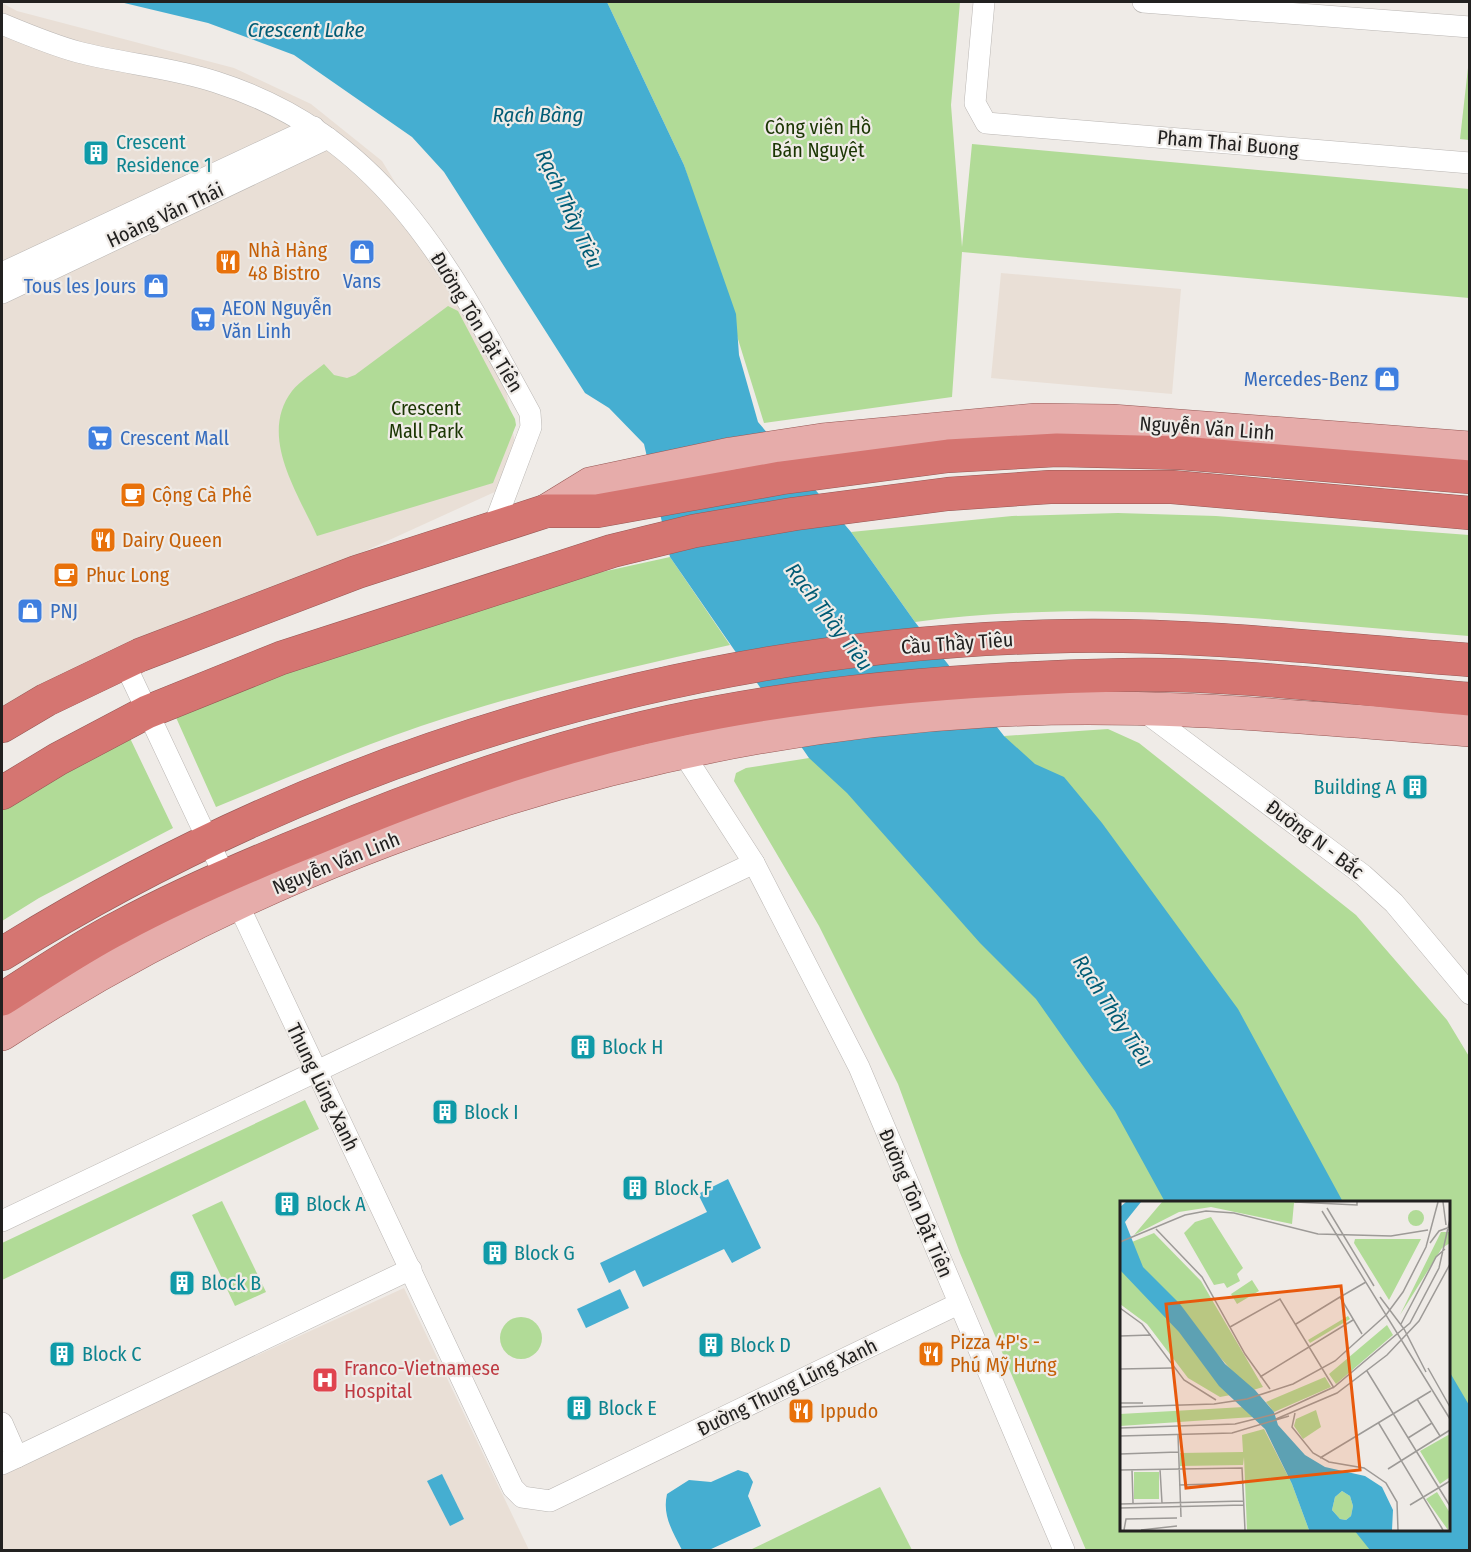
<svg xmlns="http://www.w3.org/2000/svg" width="1471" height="1552" viewBox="0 0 1471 1552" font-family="'Fira Sans Condensed',sans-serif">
	<rect width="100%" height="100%" fill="#efebe7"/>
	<g fill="#e9dfd6">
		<polygon points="2,3 17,11 234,68 311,104 382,161 500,353 521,480 341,562 2,709"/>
		<polygon points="1001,273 1181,289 1172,394 991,378"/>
		<polygon points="404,1288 529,1550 2,1550 2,1472"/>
	</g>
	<g fill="#b1db97">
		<polygon points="607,2 960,2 951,105 962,247 972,144 1469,189 1469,298 962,252 952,397 764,423 684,165"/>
		<polygon points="1469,59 1469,140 1460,139"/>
		<path d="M448 306 458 311 515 419 516 425 493 483 317 536C298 493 258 436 292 391 300 381 314 372 324 364L334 375 347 378 355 375Z"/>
		<path d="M1118 513 1216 516 1469 535V636C1285 622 1100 597 915 622L851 532 1012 516Z"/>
		<path d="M670 557 730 645C626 668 522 692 421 726 351 750 284 779 216 807L174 713 269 671 570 579Z"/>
		<polygon points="1108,729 1139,743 1356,915 1447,1020 1470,1058 1469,1482 1449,1454 1448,1202 1303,1202 1004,736"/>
		<polygon points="128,734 173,828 39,898 2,921 2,800"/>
		<polygon points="847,752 1200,1202 1122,1202 1122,1530 1407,1530 1423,1550 1086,1550 960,1253 898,1084 819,926 734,781 736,773 746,768"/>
		<polygon points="305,1100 319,1129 2,1280 2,1243"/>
		<polygon points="222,1201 266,1292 235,1306 192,1215"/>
		<circle cx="521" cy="1338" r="21"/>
		<polygon points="880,1487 912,1550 750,1550"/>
	</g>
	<g fill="#45aed1">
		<polygon points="120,2 607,2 684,165 736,314 739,355 758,422 851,532 915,622 1004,736 1035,764 1064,777 1102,823 1238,1009 1343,1202 1165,1202 1115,1111 1036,999 980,943 847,793 809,758 670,557 644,444 609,408 585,393 444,172 412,137 294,55 208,23"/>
		<polygon points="728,1179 761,1248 732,1263 724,1249 643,1287 635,1270 609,1283 600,1263 707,1212 698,1194"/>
		<polygon points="620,1289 629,1308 586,1328 577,1309"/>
		<polygon points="1449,1371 1469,1405 1469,1550 1370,1550 1354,1530 1448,1530"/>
		<path d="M738 1470 748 1473 753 1482 748 1496 761 1526 709 1550H682C673 1532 662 1516 667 1494L689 1480 711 1482Z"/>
		<polygon points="442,1474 464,1519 450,1526 427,1481"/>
	</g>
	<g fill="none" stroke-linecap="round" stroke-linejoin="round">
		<g stroke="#bab6b3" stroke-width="22">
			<g id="street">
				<polyline points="984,2 975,103 986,123 1470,163"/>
				<polyline points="1143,2 1470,27"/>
				<path d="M2 24C26 34 52 45 78 52 124 64 171 67 216 82 385 136 451 268 530 413L531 427 493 528"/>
				<polyline points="2,273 314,127"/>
				<polyline points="2,293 328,138"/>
				<polyline points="124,662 513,1488 522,1497 550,1501 958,1304"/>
				<polyline points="1141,709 1363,875 1394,903 1470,994"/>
				<polyline points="683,753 754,863 859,1067 1064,1550"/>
				<polyline points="2,1221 754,863"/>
				<polyline points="2,1423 17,1457 2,1464"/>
				<polyline points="17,1457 411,1269"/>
			</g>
		</g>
		<g stroke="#965855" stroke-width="34">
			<g id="primary">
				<polyline points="546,511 590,484 731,454 822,440 1036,420 1112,421 1470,448"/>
				<path d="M2 1034C289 847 643 730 985 711 1147 701 1308 718 1470 730"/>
			</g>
		</g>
		<g stroke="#965855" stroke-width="34">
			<g id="highway">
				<polyline points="2,726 46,700 140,655 357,572 546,511 597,511 781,478 948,456 1057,450 1181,453 1470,477"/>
				<polyline points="2,793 58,759 147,712 281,658 612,551 694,531 794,514 948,494 1050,487 1172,487 1470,513"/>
				<path d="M2 954C322 755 692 642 1071 636 1203 634 1337 650 1470 660"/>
				<path d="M2 999C40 975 79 948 120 927 183 893 249 865 316 838 446 784 580 737 719 712 852 687 989 678 1124 675 1239 673 1355 689 1470 699"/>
			</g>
		</g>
		<use href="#street" stroke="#fff" stroke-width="21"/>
		<use href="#primary" stroke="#e6acaa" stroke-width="33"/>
		<use href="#highway" stroke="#d57571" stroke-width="33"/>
	</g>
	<defs>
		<g id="building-square" transform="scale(1.35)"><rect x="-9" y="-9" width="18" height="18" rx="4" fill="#0f9aa8" stroke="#efebe7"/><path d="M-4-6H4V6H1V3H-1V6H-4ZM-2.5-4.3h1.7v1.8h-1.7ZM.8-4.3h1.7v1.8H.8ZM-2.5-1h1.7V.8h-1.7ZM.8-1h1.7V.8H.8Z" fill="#fff"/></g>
		<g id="shop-square" transform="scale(1.35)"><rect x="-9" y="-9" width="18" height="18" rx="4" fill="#3f7fe0" stroke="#efebe7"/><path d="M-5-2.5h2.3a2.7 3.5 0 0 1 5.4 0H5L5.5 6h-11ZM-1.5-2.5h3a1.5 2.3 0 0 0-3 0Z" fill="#fff"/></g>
		<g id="restaurant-square" transform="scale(1.35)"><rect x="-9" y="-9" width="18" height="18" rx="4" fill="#e8710a" stroke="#efebe7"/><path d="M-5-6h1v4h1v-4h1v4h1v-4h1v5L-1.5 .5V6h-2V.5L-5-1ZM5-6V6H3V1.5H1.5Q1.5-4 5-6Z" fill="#fff"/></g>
		<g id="supermarket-square" transform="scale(1.35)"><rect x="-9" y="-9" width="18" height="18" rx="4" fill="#3f7fe0" stroke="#efebe7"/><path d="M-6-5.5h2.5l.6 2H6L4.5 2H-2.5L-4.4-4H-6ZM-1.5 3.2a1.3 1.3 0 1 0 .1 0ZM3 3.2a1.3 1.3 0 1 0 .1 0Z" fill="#fff"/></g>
		<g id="cafe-square" transform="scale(1.35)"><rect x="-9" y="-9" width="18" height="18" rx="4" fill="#e8710a" stroke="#efebe7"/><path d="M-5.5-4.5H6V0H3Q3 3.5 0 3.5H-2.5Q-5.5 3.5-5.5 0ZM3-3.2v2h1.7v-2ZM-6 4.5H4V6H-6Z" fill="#fff"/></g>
		<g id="hospital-square" transform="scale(1.35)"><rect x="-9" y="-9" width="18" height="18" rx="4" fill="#e0444e" stroke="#efebe7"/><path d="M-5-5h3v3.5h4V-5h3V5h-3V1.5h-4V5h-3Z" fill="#fff"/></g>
	</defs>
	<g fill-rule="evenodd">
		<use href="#building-square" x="96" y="153"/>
		<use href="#shop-square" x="362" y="252"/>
		<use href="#restaurant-square" x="228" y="262"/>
		<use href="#shop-square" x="156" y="286"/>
		<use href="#supermarket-square" x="203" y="319"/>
		<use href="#shop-square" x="1387" y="379"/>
		<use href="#supermarket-square" x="100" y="438"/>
		<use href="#cafe-square" x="133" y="495"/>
		<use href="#restaurant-square" x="103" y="540"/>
		<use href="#cafe-square" x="66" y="575"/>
		<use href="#shop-square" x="30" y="611"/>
		<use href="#building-square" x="1415" y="787"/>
		<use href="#building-square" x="583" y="1047"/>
		<use href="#building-square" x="445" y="1112"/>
		<use href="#building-square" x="635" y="1188"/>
		<use href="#building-square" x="287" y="1204"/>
		<use href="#building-square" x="495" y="1253"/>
		<use href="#building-square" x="182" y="1283"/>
		<use href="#building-square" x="711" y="1345"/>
		<use href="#building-square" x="62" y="1354"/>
		<use href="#restaurant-square" x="931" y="1354"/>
		<use href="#hospital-square" x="325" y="1380"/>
		<use href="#building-square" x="579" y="1408"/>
		<use href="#restaurant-square" x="801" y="1411"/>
	</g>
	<g text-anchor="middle" stroke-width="4.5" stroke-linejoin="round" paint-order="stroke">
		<g font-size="20" fill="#1b3603" stroke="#efebe7">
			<text x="818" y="134">Công viên Hồ<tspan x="818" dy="23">Bán Nguyệt</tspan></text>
			<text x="426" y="415">Crescent<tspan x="426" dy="23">Mall Park</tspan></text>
		</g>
		<g font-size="20" fill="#0d838f" stroke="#efebe7" text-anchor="start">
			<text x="116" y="149">Crescent<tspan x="116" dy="23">Residence 1</tspan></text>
			<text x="1396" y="794" text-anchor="end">Building A</text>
			<text x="602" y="1054">Block H</text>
			<text x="464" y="1119">Block I</text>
			<text x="654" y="1195">Block F</text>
			<text x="306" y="1211">Block A</text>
			<text x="514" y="1260">Block G</text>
			<text x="201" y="1290">Block B</text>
			<text x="730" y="1352">Block D</text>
			<text x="82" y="1361">Block C</text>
			<text x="598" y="1415">Block E</text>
		</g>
		<g font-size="20" fill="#222120" stroke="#efebe7">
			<text transform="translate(1228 143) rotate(5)" y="7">Pham Thai Buong</text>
			<text transform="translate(165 215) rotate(-25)" y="7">Hoàng Văn Thái</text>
			<text transform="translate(477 322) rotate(59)" y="7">Đường Tôn Dật Tiên</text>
			<text transform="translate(1207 428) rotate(4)" y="7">Nguyễn Văn Linh</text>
			<text transform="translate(957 643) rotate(-4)" y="7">Cầu Thầy Tiêu</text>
			<text transform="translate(1315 839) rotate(37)" y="7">Đường N - Bắc</text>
			<text transform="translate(336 863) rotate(-22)" y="7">Nguyễn Văn Linh</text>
			<text transform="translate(323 1087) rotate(64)" y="7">Thung Lũng Xanh</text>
			<text transform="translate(916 1203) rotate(67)" y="7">Đường Tôn Dật Tiên</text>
			<text transform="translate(787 1387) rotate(-26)" y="7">Đường Thung Lũng Xanh</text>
		</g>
		<g font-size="20" fill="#c56008" stroke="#efebe7" text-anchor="start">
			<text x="248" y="257">Nhà Hàng<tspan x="248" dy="23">48 Bistro</tspan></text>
			<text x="152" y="502">Cộng Cà Phê</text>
			<text x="122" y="547">Dairy Queen</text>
			<text x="86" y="582">Phuc Long</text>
			<text x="950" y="1349">Pizza 4P's -<tspan x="950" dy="23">Phú Mỹ Hưng</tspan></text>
			<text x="820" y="1418">Ippudo</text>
		</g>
		<g font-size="20" fill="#366cbe" stroke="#efebe7" text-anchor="start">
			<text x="362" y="288" text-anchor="middle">Vans</text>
			<text x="136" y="293" text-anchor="end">Tous les Jours</text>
			<text x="222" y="315">AEON Nguyễn<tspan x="222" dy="23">Văn Linh</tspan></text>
			<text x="1368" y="386" text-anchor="end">Mercedes-Benz</text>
			<text x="120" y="445">Crescent Mall</text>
			<text x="50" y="618">PNJ</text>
		</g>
		<g font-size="20" fill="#be3a42" stroke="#efebe7" text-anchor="start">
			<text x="344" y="1375">Franco-Vietnamese<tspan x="344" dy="23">Hospital</tspan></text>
		</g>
		<g font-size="21" font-style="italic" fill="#005b74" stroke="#efebe7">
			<text x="306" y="37">Crescent Lake</text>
			<text x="538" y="122">Rạch Bàng</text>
			<text transform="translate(569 209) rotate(65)" y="7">Rạch Thầy Tiêu</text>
			<text transform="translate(829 617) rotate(53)" y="7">Rạch Thầy Tiêu</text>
			<text transform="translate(1113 1011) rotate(57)" y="7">Rạch Thầy Tiêu</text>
		</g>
	</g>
	<g transform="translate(1120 1201)">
		<rect width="330" height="330" fill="#efebe7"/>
		<path d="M42 1H194L174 2 172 23 91 6 59 11 14 34ZM288 17a8 8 0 1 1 16 0a8 8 0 1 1-16 0ZM91 16 123 67 117 73 120 80 107 87 104 82 94 84 64 32 75 21ZM321 31H330V42L322 47 280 114ZM34 32 81 80 143 186 130 190 24 71 7 43ZM235 38H301L269 99 234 42ZM0 50 116 193 100 196 68 177 27 123 0 103ZM132 79 139 90 117 103 111 93ZM228 115 230 118 190 142 188 139ZM267 124 273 134 216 183 209 173ZM205 176 211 186 154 211 146 201ZM124 206 133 216 0 225V213ZM196 209 201 226 183 238 174 225 176 218ZM144 228 172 283 189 329H127L124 256 123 264 60 265V252L123 251 122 234ZM330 233V276L320 283 300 250ZM14 271H39V298H14ZM222 290 230 295 233 305 231 315 226 319 220 318 212 309 215 296ZM317 291 330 312 328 329 306 298Z" fill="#b1db97"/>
		<path d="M6 1H21L5 21 23 66 60 103 105 163 135 189 154 211 158 224 185 254 205 266 245 275 262 286 273 309 272 329H189L172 283 145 228 99 185 59 131 0 69V6ZM222 290 230 295 233 305 231 315 226 319 220 318 212 309 215 296Z" fill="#45aed1" fill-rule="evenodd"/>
		<path fill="none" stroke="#9d9a97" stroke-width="1.5" d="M175 1 237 4V1M323 1 326 24M207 7 254 85M202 10 330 218M36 28 82 76 125 153 150 188M0 41 65 14 86 10 114 12 198 33 271 35 308 29M310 42 319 30 330 26M260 96 284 128 306 171M0 107 22 123 64 179 96 199M176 123 220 96M281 123 316 56 325 48M110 126 160 98 214 187M242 133 220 96 246 81M0 135 31 134M308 167 330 206M0 168 52 167M247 170 330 305M140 176 233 119M297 198 320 235M0 202H23M0 206 94 203 127 198 173 183 215 160 266 114 283 91 306 46 318 1M175 212 172 226 193 252 209 261 244 267 266 282 277 301 278 329M156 218 217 192 267 154 299 120 330 63M258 221 323 329M0 227 115 223 155 213 214 186 290 122 319 67 330 18M58 234 61 316M0 235 112 232 169 215M288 237 312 222M0 253 58 251M200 257 311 190M40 268 42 302M268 268 330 229M0 269 122 267 125 329M12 269 13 302M59 284 124 282M0 303 124 300M290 304 330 280M0 307 124 304M4 329 6 318 57 317M21 329 57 325"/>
		<path fill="#e8590c" fill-opacity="0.15" stroke="#e8590c" stroke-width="3" d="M221 85 240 269 66 287 46 103Z"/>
		<rect width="330" height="330" fill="none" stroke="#222120" stroke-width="3"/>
	</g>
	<rect width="1471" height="1552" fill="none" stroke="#222120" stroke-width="6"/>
</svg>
